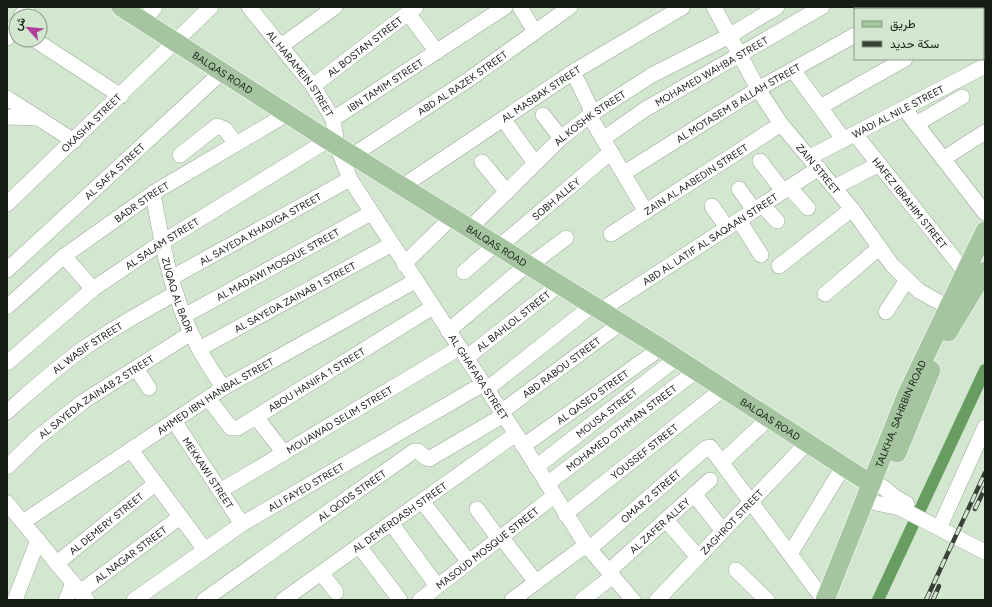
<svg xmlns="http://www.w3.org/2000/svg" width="992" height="607" viewBox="0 0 992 607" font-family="Figtree,Vazirmatn,sans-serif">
	<rect width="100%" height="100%" fill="#d3e7d0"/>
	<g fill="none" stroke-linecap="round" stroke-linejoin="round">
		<polyline stroke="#689d61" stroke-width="12" points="878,600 985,370"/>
		<g stroke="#97aa94" stroke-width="16">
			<g id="minor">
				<path id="s1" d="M249 7 313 86 333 119 337 146 350 179 516 434 586 545 633 600"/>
				<polyline points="520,7 535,32"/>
				<path id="s2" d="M714 7 758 89 781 124 852 209 892 265 919 291 948 307"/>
				<polyline points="902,9 906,7"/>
				<polyline points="408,13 437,52"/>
				<polyline points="21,16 27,7"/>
				<polyline points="983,20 985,19"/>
				<polyline points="143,21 155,7"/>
				<polyline points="7,38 16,24"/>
				<polyline points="35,40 121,96"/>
				<polyline points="281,46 335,7"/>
				<polyline points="793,70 844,140"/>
				<polyline points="573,72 593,113"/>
				<path id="s3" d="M313 86 416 7"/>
				<polyline points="7,98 74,141"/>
				<polyline points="820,107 905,59"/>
				<polyline points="904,108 985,213"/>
				<polyline points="543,115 561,138"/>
				<polyline points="589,115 646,212"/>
				<polyline points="7,117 38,118"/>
				<path id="s4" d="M333 119 505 7"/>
				<polyline points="503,119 535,163"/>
				<polyline points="916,124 962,97"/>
				<path id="s5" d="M855 134 965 272"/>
				<path id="s6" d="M603 139 644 110 822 7"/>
				<polyline points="180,155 217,126 225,129 236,144"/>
				<path id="s7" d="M353 155 468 80 570 7"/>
				<path id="s8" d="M810 157 985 66"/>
				<polyline points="943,159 985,132"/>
				<polyline points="760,161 783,191"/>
				<polyline points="482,162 507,192"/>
				<path id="s9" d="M624 173 758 89 855 35"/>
				<path id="s10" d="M403 186 573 72 683 7"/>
				<polyline points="789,187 808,208"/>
				<polyline points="835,187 879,164"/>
				<polyline points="739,189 754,210"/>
				<path id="s11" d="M153 193C162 246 173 301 199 349 206 362 215 375 223 388"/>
				<path id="s12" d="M7 204 211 7"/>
				<polyline points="762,205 777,221"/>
				<polyline points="712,206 727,228"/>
				<polyline points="739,220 761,255"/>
				<path id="s13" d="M470 228 561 138 593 113 652 75 729 36 777 7"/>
				<path id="s14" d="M611 234 781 124"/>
				<path id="s15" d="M500 246 611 152"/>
				<polyline points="64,256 93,289"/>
				<polyline points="404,264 452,217"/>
				<polyline points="530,265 566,238"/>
				<polyline points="779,266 852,209"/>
				<path id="s16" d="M7 270 222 72"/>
				<polyline points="464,272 496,244"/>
				<path id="s17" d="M171 278 350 179"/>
				<polyline points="825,294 879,248"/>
				<path id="s18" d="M7 307 64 256 153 193 287 114"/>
				<path id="s19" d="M601 310 819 168"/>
				<polyline points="886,312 906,281"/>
				<path id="s20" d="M184 316 371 213"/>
				<polyline points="448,331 528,264"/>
				<path id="s21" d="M199 349 392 244"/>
				<path id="s22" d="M466 358 560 284"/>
				<path id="s23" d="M7 363 93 289 161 243 328 140"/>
				<polyline points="136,368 149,388"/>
				<polyline points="487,389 593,305"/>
				<path id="s24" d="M208 398 231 428H238L433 307"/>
				<path id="s25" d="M7 412C33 389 58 366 87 346 116 327 145 310 176 293"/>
				<path id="s26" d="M501 412 621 323"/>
				<polyline points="256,417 284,453"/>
				<path id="s27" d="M174 421 242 524"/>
				<path id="s28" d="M523 446 661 348"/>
				<polyline points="131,450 205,550"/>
				<polyline points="722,462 768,419"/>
				<path id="s29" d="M7 467 36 439 84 401 191 333"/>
				<path id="s30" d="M536 467 677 358"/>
				<path id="s31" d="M547 484 696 371"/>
				<polyline points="883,487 895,497 907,504"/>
				<path id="s32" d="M220 491 459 348"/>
				<polyline points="694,494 723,531"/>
				<polyline points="422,501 469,562"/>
				<polyline points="7,503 87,600"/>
				<polyline points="876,503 900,508 985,552"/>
				<polyline points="477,509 499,539"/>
				<path id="s33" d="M565 514 723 389"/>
				<polyline points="666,520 698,557"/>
				<path id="s34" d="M23 522 223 388 415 281"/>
				<polyline points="942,522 985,427"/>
				<polyline points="391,523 437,586"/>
				<polyline points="501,537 536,582"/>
				<polyline points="359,546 400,600"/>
				<path id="s35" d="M589 549 706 448 710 447 824 600"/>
				<polyline points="790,554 843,467"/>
				<path id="s36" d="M57 563 156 483"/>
				<polyline points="736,570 767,600"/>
				<path id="s37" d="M609 571 710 480"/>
				<polyline points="321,573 336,592"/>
				<path id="s38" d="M80 592 180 517"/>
				<polyline points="15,600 38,540"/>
				<polyline points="66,600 73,583"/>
				<path id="s39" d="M134 600 242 524 483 384"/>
				<path id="s40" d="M204 600 414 451H418L426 458 429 459 504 415"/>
				<path id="s41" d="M283 600 516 434"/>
				<path id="s42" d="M420 600 554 496"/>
				<polyline points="512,600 586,545"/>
				<polyline points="582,600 613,576"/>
				<path id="s43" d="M657 600 806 444"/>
			</g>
		</g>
		<g stroke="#fff" stroke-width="20">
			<g id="major">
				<path id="s44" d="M121 7 328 140 661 348 871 484"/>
				<polyline points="948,332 985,271"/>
				<polyline points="897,453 931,370"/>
				<path id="s45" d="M825 600 907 394 985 231"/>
			</g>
		</g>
		<use href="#minor" stroke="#fff" stroke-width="15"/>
		<use href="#major" stroke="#a4c59f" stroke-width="19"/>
		<g stroke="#394238" stroke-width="4.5">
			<g id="rail">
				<polyline points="975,509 985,488"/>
				<polyline points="926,600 985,473"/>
				<polyline points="933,600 939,586"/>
			</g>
		</g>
		<use href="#rail" stroke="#d3e7d0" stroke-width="3" stroke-dasharray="9" stroke-linecap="butt"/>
	</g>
	<g text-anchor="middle" stroke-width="3" stroke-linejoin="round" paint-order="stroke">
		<g font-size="10" fill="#151c14" stroke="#d3e7d0">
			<text dy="4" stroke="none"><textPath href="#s3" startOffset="65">AL BOSTAN STREET</textPath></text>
			<text dy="4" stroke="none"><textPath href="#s6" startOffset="128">MOHAMED WAHBA STREET</textPath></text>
			<text dy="4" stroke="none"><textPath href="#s44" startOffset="121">BALQAS ROAD</textPath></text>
			<text dy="4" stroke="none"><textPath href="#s1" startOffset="84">AL HARAMEIN STREET</textPath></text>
			<text dy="4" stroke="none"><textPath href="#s7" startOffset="131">ABD AL RAZEK STREET</textPath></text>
			<text dy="4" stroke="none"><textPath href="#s4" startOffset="62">IBN TAMIM STREET</textPath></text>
			<text dy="4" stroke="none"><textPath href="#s10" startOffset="166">AL MASBAK STREET</textPath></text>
			<text dy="4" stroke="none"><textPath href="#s9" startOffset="134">AL MOTASEM B ALLAH STREET</textPath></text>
			<text dy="4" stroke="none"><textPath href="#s8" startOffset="99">WADI AL NILE STREET</textPath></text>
			<text dy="4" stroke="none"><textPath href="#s13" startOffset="163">AL KOSHK STREET</textPath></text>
			<text dy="4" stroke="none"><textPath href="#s12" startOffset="117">OKASHA STREET</textPath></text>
			<text dy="4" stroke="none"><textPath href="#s2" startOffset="193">ZAIN STREET</textPath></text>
			<text dy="4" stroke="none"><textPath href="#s16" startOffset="146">AL SAFA STREET</textPath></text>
			<text dy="4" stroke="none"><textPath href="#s14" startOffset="101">ZAIN AL AABEDIN STREET</textPath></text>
			<text dy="4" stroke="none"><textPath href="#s15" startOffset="73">SOBH ALLEY</textPath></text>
			<text dy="4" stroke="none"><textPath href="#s18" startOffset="171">BADR STREET</textPath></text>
			<text dy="4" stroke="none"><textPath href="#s5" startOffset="88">HAFEZ IBRAHIM STREET</textPath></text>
			<text dy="4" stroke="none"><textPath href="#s17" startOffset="102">AL SAYEDA KHADIGA STREET</textPath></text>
			<text dy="4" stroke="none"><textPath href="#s19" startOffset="130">ABD AL LATIF AL SAQAAN STREET</textPath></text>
			<text dy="4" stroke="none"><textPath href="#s23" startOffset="196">AL SALAM STREET</textPath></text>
			<text dy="4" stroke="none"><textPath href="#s44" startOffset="445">BALQAS ROAD</textPath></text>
			<text dy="4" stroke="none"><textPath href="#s20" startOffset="107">AL MADAWI MOSQUE STREET</textPath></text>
			<text dy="4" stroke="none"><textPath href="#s11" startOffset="105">ZUQAQ AL BADR</textPath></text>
			<text dy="4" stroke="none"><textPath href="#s21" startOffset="109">AL SAYEDA ZAINAB 1 STREET</textPath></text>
			<text dy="4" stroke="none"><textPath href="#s22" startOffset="60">AL BAHLOL STREET</textPath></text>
			<text dy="4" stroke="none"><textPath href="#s25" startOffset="103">AL WASIF STREET</textPath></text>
			<text dy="4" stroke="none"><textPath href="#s26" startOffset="75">ABD RABOU STREET</textPath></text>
			<text dy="4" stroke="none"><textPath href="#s1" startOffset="439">AL GHAFARA STREET</textPath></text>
			<text dy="4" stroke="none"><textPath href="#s24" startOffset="137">ABOU HANIFA 1 STREET</textPath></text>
			<text dy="4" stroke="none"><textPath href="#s34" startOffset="230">AHMED IBN HANBAL STREET</textPath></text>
			<text dy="4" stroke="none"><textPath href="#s29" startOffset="114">AL SAYEDA ZAINAB 2 STREET</textPath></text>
			<text dy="4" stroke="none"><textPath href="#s28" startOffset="85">AL QASED STREET</textPath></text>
			<text dy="4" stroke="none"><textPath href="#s30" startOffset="89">MOUSA STREET</textPath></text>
			<text dy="4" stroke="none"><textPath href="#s45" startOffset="201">TALKHA, SAHRBIN ROAD</textPath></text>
			<text dy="4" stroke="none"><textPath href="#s32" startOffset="139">MOUAWAD SELIM STREET</textPath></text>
			<text dy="4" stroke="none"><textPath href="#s44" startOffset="769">BALQAS ROAD</textPath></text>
			<text dy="4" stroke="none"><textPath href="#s31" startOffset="93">MOHAMED OTHMAN STREET</textPath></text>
			<text dy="4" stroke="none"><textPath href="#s33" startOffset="101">YOUSSEF STREET</textPath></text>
			<text dy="4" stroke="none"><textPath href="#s27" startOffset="62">MEKKAWI STREET</textPath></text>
			<text dy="4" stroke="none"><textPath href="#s39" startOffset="206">ALI FAYED STREET</textPath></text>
			<text dy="4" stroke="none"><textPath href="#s40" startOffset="181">AL QODS STREET</textPath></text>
			<text dy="4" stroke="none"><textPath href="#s35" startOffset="81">OMAR 2 STREET</textPath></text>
			<text dy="4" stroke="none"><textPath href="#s41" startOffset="143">AL DEMERDASH STREET</textPath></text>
			<text dy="4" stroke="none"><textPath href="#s43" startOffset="108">ZAGHROT STREET</textPath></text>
			<text dy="4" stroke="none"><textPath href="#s36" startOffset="63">AL DEMERY STREET</textPath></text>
			<text dy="4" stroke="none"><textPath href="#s37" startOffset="68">AL ZAFER ALLEY</textPath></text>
			<text dy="4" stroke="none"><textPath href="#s42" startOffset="85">MASOUD MOSQUE STREET</textPath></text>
			<text dy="4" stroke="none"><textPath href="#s38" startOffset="63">AL NAGAR STREET</textPath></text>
		</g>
	</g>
	<rect width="992" height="607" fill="none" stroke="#151c14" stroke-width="16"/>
	<rect x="854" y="8" width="130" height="52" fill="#d3e7d0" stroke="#879685"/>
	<rect x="862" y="21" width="20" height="6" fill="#a4c59f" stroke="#879685"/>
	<text x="890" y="28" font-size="12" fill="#151c14">طريق</text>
	<rect x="862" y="41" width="20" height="6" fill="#394238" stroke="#879685"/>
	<text x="890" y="48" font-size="12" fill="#151c14">سكة حديد</text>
	<g transform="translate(28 28) rotate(297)"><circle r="19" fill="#d3e7d0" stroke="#879685"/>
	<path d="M0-3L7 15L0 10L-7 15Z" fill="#af3f9c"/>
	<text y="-6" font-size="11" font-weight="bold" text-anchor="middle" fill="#151c14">ش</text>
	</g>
</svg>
